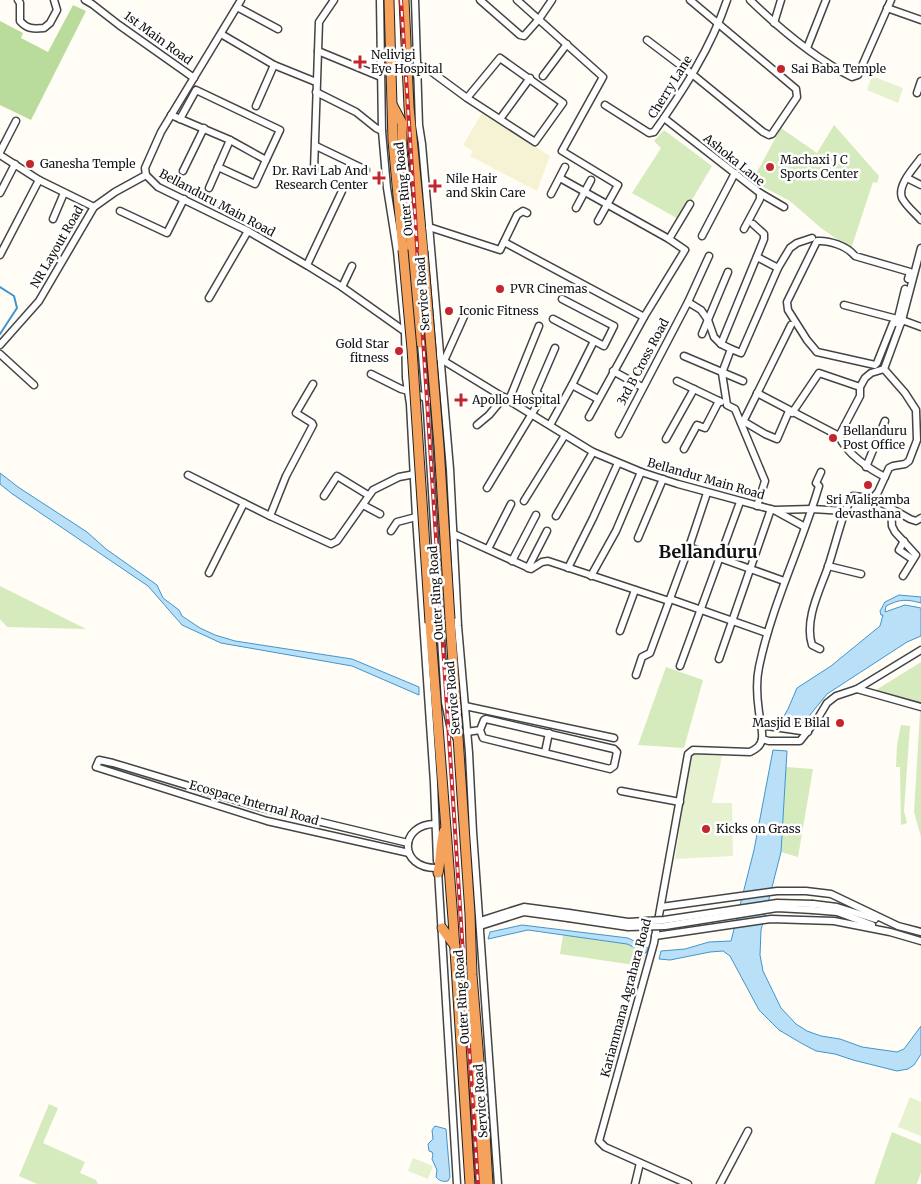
<svg xmlns="http://www.w3.org/2000/svg" width="921" height="1184" viewBox="0 0 921 1184" font-family="Merriweather,serif">
	<rect width="100%" height="100%" fill="#fffdf5"/>
	<polygon fill="#f6f3d4" points="482,113 550,156 537,191 470,156 473,151 463,145"/>
	<g fill="#d5ebbd">
		<polygon points="834,125 879,176 877,183 873,182 851,249 821,228 790,201 752,181 781,128 817,153"/>
		<polygon points="664,130 712,166 680,220 632,193 661,148 654,141"/>
		<polygon points="0,586 86,629 7,627 0,619"/>
		<polygon points="921,662 921,703 876,690"/>
		<polygon points="666,667 703,680 684,748 638,745"/>
		<polygon points="920,712 921,712 921,837 914,812"/>
		<polygon points="901,725 910,726 904,811 907,823 901,825 900,767 896,767 897,745"/>
		<polygon points="786,767 813,769 798,857 781,852"/>
		<polygon points="563,935 627,944 646,953 641,966 560,954"/>
		<polygon points="49,1104 58,1108 43,1143 85,1162 80,1173 96,1180 98,1184 37,1184 19,1176"/>
		<polygon points="892,1132 921,1144 921,1173 917,1184 874,1184"/>
	</g>
	<polygon fill="#b9dc9c" points="73,5 86,11 31,120 0,105 0,21 23,33 21,38 48,52"/>
	<g fill="#e6f2cf">
		<polygon points="872,76 903,88 898,103 867,90"/>
		<polygon points="691,754 722,756 712,803 732,803 733,856 675,859"/>
		<polygon points="910,1097 921,1102 921,1136 898,1127"/>
		<polygon points="413,1158 433,1166 428,1179 408,1171"/>
	</g>
	<g fill="#b9e0f7" stroke="#3f96cf">
		<polygon points="0,473 18,487 87,532 106,549 157,585 163,598 179,610 182,616 200,628 215,635 235,641 352,659 419,687 419,695 352,666 221,643 182,625 148,586 11,493 0,484"/>
		<path d="M899 595 921 597V603C906 599 900 599 886 606L885 612 905 605 921 608V636L907 642 827 694 801 726 780 723 788 709 797 688 831 666 880 626 883 615H881L880 611 885 602Z"/>
		<polygon points="773,750 787,751 781,852 761,930 760,955 763,971 781,1008 796,1024 807,1031 821,1036 840,1039 862,1047 897,1052 904,1049 921,1026 921,1054 914,1065 908,1069 897,1071 853,1060 835,1054 816,1051 801,1043 779,1030 759,1010 730,956 723,951 710,952 670,960 659,959 661,951 685,949 709,942 731,941 754,850"/>
		<polygon points="522,925 628,938 648,948 646,953 627,944 528,930 488,939 490,932"/>
		<path d="M435 1126 446 1129 450 1177 448 1181C442 1182 440 1181 436 1177L437 1170 432 1159 433 1155 432 1152 429 1151 428 1144 433 1139 432 1130Z"/>
	</g>
	<g fill="none" stroke-linecap="round" stroke-linejoin="round">
		<polyline stroke="#3f96cf" stroke-width="2" points="0,287 14,296 17,308 0,334"/>
		<g stroke="#444" stroke-width="9">
			<g id="minor">
				<path d="M18 0 20 3V21C27 29 33 29 44 28L50 23 57 10 54 0"/>
				<polyline points="85,0 92,4 119,25 194,78"/>
				<polyline points="241,0 161,132 145,168 146,175 158,187 248,231 308,266 342,287 407,333"/>
				<polyline points="380,0 382,131 387,188 397,251 405,332 406,378 410,404 416,517 434,783 437,861"/>
				<polyline points="415,0 419,125 422,144 450,469 458,626 469,753 473,832 498,1184"/>
				<polyline points="480,0 520,35 524,36 539,19 552,0"/>
				<polyline points="517,0 603,77 562,151 618,185 598,221"/>
				<path d="M750 0C780 29 814 58 852 77L858 75 891 0"/>
				<polyline points="237,7 278,29"/>
				<polyline points="887,8 921,20"/>
				<polyline points="774,23 781,0"/>
				<polyline points="221,34 274,65 316,82"/>
				<polyline points="647,40 692,74 763,132 769,135 772,134 797,97 796,89 690,0"/>
				<polyline points="807,48 826,0"/>
				<polyline points="318,51 381,77"/>
				<polyline points="418,66 425,67 467,98 535,142 563,103 500,58 467,98"/>
				<polyline points="543,76 567,44"/>
				<polyline points="316,92 356,112 376,128 382,131"/>
				<polyline points="917,93 921,81"/>
				<path d="M605 105 649 133 654 132C683 91 711 48 727 0"/>
				<polyline points="256,106 274,65"/>
				<polyline points="171,115 230,140 266,160 255,184 218,167"/>
				<polyline points="664,118 760,193 760,199 744,229"/>
				<polyline points="180,119 196,90 280,130 266,160"/>
				<polyline points="500,119 530,78"/>
				<polyline points="316,146 366,170"/>
				<polyline points="0,152 16,121"/>
				<polyline points="0,155 39,180 94,207"/>
				<path d="M921 158C914 168 897 185 902 198 906 206 915 213 921 220"/>
				<polyline points="314,170 319,22 334,0"/>
				<polyline points="183,171 204,128"/>
				<polyline points="560,178 669,239 685,250 644,317 589,417"/>
				<polyline points="907,178 921,185"/>
				<polyline points="209,188 230,140"/>
				<polyline points="0,193 15,164"/>
				<polyline points="760,193 784,207"/>
				<polyline points="551,194 565,167"/>
				<polyline points="576,208 591,180"/>
				<polyline points="120,211 167,233 184,199"/>
				<polyline points="53,219 64,193"/>
				<polyline points="429,227 500,250 517,215 523,211 527,213"/>
				<polyline points="702,236 735,173"/>
				<polyline points="669,239 690,204"/>
				<polyline points="504,242 644,317"/>
				<polyline points="0,255 39,180"/>
				<polyline points="757,257 778,268"/>
				<polyline points="307,265 342,191"/>
				<polyline points="342,287 352,266"/>
				<polyline points="209,298 248,231"/>
				<polyline points="688,302 701,310 708,320 714,337 721,344 731,349 722,373 727,405 735,409 765,481 757,506"/>
				<polyline points="844,305 897,319"/>
				<polyline points="553,319 604,346 614,326 562,299"/>
				<polyline points="902,320 921,327"/>
				<polyline points="897,322 905,289"/>
				<path d="M901 323H893L877 363 875 365 817 352 807 340 788 310 787 302 817 241C829 240 847 246 855 256L910 272 908 279"/>
				<polyline points="702,334 728,272"/>
				<polyline points="417,341 444,361 593,452 641,472 678,484 774,510 805,527"/>
				<polyline points="421,343 427,411 445,702 450,725 457,739"/>
				<polyline points="721,344 764,239 764,234 753,224"/>
				<polyline points="0,345 39,301 94,207 115,192 146,175"/>
				<polyline points="731,349 741,353 778,268 790,248 797,243 812,238"/>
				<polyline points="0,354 34,385"/>
				<polyline points="684,356 743,381"/>
				<polyline points="444,361 466,312"/>
				<path d="M884 369 871 373 865 378 860 387V396L839 436C846 453 869 469 885 477"/>
				<polyline points="613,371 642,387"/>
				<polyline points="371,374 401,389 416,393 429,400"/>
				<polyline points="677,381 721,402"/>
				<polyline points="572,385 598,399"/>
				<polyline points="757,393 839,436"/>
				<polyline points="509,400 539,326"/>
				<polyline points="792,413 819,373 860,387"/>
				<polyline points="743,421 765,434 777,439 789,411"/>
				<polyline points="741,423 745,418 791,325"/>
				<polyline points="477,425 489,415 504,397"/>
				<polyline points="550,425 572,385 594,341"/>
				<polyline points="619,434 688,302 709,256"/>
				<polyline points="666,439 694,389"/>
				<polyline points="684,449 697,425 705,428 719,401"/>
				<polyline points="866,467 885,421"/>
				<polyline points="188,475 270,516 331,544 337,541 373,490 399,477 415,474"/>
				<polyline points="487,488 542,397 536,392 555,348"/>
				<polyline points="707,493 689,547 784,581"/>
				<polyline points="324,496 337,476 368,495"/>
				<polyline points="873,498 910,519 916,521 921,518"/>
				<polyline points="524,501 565,435"/>
				<polyline points="363,505 380,514"/>
				<polyline points="891,508 892,526 895,532 916,555 903,576"/>
				<polyline points="775,510 812,509 845,511 853,496 873,498 878,492 889,468 893,466 905,464 909,461 917,440 916,410 905,393 884,369 902,320 921,248"/>
				<polyline points="270,516 286,476 313,425 312,423 296,413 313,384"/>
				<polyline points="556,516 593,452"/>
				<polyline points="391,531 397,522 416,517"/>
				<polyline points="454,534 531,569 542,562 548,561 669,601"/>
				<polyline points="638,538 663,479"/>
				<polyline points="904,541 899,550 912,559"/>
				<polyline points="488,549 511,504"/>
				<polyline points="512,561 536,515"/>
				<polyline points="828,566 861,574"/>
				<polyline points="528,568 547,531"/>
				<polyline points="568,568 593,518 618,463"/>
				<polyline points="209,573 244,503"/>
				<polyline points="591,576 616,531 641,472"/>
				<polyline points="670,599 767,633"/>
				<polyline points="620,631 635,590"/>
				<path d="M820 649 812 645C804 620 820 590 828 567 834 548 839 529 845 511"/>
				<polyline points="719,659 771,509"/>
				<polyline points="680,666 740,502"/>
				<polyline points="636,675 642,657 650,653 689,547"/>
				<polyline points="857,689 921,707"/>
				<polyline points="465,706 614,738"/>
				<polyline points="761,727 767,726 808,732"/>
				<polyline points="467,732 480,730 483,738 610,769 614,766 617,752 614,749 486,719 484,720 480,730"/>
				<polyline points="762,739 769,741 800,741 818,718 827,703 836,696 857,689 921,650"/>
				<polyline points="545,752 549,733"/>
				<polyline points="621,791 680,802"/>
				<path d="M435 824C399 824 398 869 437 868"/>
				<polyline points="408,843 255,806 113,763 99,760 96,767 267,821 409,853"/>
				<polyline points="438,871 457,1184"/>
				<polyline points="813,904 837,907 875,919"/>
				<polyline points="661,907 777,891 806,891 831,894 898,926 921,932"/>
				<polyline points="813,910 837,912 872,925"/>
				<polyline points="480,921 524,907 569,913"/>
				<polyline points="480,926 524,912 568,918"/>
				<polyline points="655,936 771,919 834,921 890,932 921,941"/>
				<polyline points="635,1184 640,1163"/>
				<path d="M688 1184 605 1147 599 1141 654 943 688 754 693 750 750 752C756 749 761 746 762 739 763 730 760 720 759 712 757 698 756 681 759 667 772 604 801 547 819 486L816 483 821 472"/>
				<polyline points="720,1184 748,1131"/>
			</g>
		</g>
		<g stroke="#222" stroke-width="11">
			<g id="highway">
				<polyline points="389,0 393,141 403,250"/>
				<polyline points="404,0 409,107 423,251"/>
				<polyline points="393,106 402,123 402,149 421,343"/>
				<polyline points="450,619 470,914 472,975 485,1134 488,1184"/>
				<polyline points="430,623 453,919 470,1184"/>
				<path d="M438 873C441 859 440 845 444 831"/>
				<polyline points="442,928 455,946"/>
				<polyline points="467,990 481,1184"/>
			</g>
		</g>
		<use href="#minor" stroke="#fff" stroke-width="6"/>
		<use href="#highway" stroke="#f5a25d" stroke-width="9"/>
		<g stroke="#c4262e" stroke-width="4">
			<polyline id="rail" points="401,0 478,1184"/>
		</g>
		<use href="#rail" stroke="#fff" stroke-width="2" stroke-dasharray="5.5" stroke-linecap="butt"/>
		<g stroke="#444" stroke-width="9" stroke-linecap="butt">
			<g id="minor-bridge">
				<polyline points="569,913 628,922 664,920 777,903 813,904"/>
				<polyline points="568,918 628,927 665,926 777,908 813,910"/>
			</g>
		</g>
		<g stroke="#222" stroke-width="11" stroke-linecap="butt">
			<g id="highway-bridge">
				<polyline points="403,250 412,349 430,623"/>
				<polyline points="423,251 439,446 450,619"/>
			</g>
		</g>
		<use href="#minor-bridge" stroke="#fff" stroke-width="6"/>
		<use href="#highway-bridge" stroke="#f5a25d" stroke-width="9"/>
	</g>
	<g fill="#c4262e" stroke="#fff" stroke-width="2">
		<path d="M357.5 54.5h5v5h5v5h-5v5h-5v-5h-5v-5h5z"/>
		<circle cx="781" cy="69" r="5"/>
		<circle cx="30" cy="164" r="5"/>
		<circle cx="770" cy="167" r="5"/>
		<path d="M376.5 170.5h5v5h5v5h-5v5h-5v-5h-5v-5h5z"/>
		<path d="M432.5 178.5h5v5h5v5h-5v5h-5v-5h-5v-5h5z"/>
		<circle cx="500" cy="289" r="5"/>
		<circle cx="449" cy="311" r="5"/>
		<circle cx="399" cy="351" r="5"/>
		<path d="M458.5 392.5h5v5h5v5h-5v5h-5v-5h-5v-5h5z"/>
		<circle cx="833" cy="438" r="5"/>
		<circle cx="868" cy="485" r="5"/>
		<circle cx="840" cy="723" r="5"/>
		<circle cx="706" cy="829" r="5"/>
	</g>
	<g text-anchor="middle" stroke-width="5" stroke-linejoin="round" paint-order="stroke">
		<g font-size="12" fill="#111" stroke="#fff">
			<text transform="translate(158 38) rotate(36)" y="4">1st Main Road</text>
			<text transform="translate(670 87) rotate(-58)" y="4">Cherry Lane</text>
			<text transform="translate(734 160) rotate(39)" y="4">Ashoka Lane</text>
			<text transform="translate(404 189) rotate(-96)" y="4">Outer Ring Road</text>
			<text transform="translate(217 203) rotate(28)" y="4">Bellanduru Main Road</text>
			<text transform="translate(57 247) rotate(-60)" y="4">NR Layout Road</text>
			<text transform="translate(423 294) rotate(-94)" y="4">Service Road</text>
			<text transform="translate(643 362) rotate(-62)" y="4">3rd B Cross Road</text>
			<text transform="translate(706 479) rotate(16)" y="4">Bellandur Main Road</text>
			<text transform="translate(436 593) rotate(-94)" y="4">Outer Ring Road</text>
			<text transform="translate(453 698) rotate(-95)" y="4">Service Road</text>
			<text transform="translate(254 803) rotate(16)" y="4">Ecospace Internal Road</text>
			<text transform="translate(462 997) rotate(-94)" y="4">Outer Ring Road</text>
			<text transform="translate(626 998) rotate(-75)" y="4">Kariammana Agrahara Road</text>
			<text transform="translate(481 1101) rotate(-94)" y="4">Service Road</text>
		</g>
		<g font-size="12" fill="#111" stroke="#fff" text-anchor="start">
			<text x="371" y="59">Nelivigi<tspan x="371" dy="14">Eye Hospital</tspan></text>
			<text x="791" y="73">Sai Baba Temple</text>
			<text x="780" y="164">Machaxi J C<tspan x="780" dy="14">Sports Center</tspan></text>
			<text x="40" y="168">Ganesha Temple</text>
			<text x="368" y="175" text-anchor="end">Dr. Ravi Lab And<tspan x="368" dy="14">Research Center</tspan></text>
			<text x="446" y="183">Nile Hair<tspan x="446" dy="14">and Skin Care</tspan></text>
			<text x="510" y="293">PVR Cinemas</text>
			<text x="459" y="315">Iconic Fitness</text>
			<text x="389" y="348" text-anchor="end">Gold Star<tspan x="389" dy="14">fitness</tspan></text>
			<text x="472" y="404">Apollo Hospital</text>
			<text x="843" y="435">Bellanduru<tspan x="843" dy="14">Post Office</tspan></text>
			<text x="868" y="504" text-anchor="middle">Sri Maligamba<tspan x="868" dy="14">devasthana</tspan></text>
			<text x="830" y="727" text-anchor="end">Masjid E Bilal</text>
			<text x="716" y="833">Kicks on Grass</text>
		</g>
		<g font-size="18" font-weight="bold" fill="#111" stroke="#fff">
			<text x="708" y="558">Bellanduru</text>
		</g>
	</g>
</svg>
